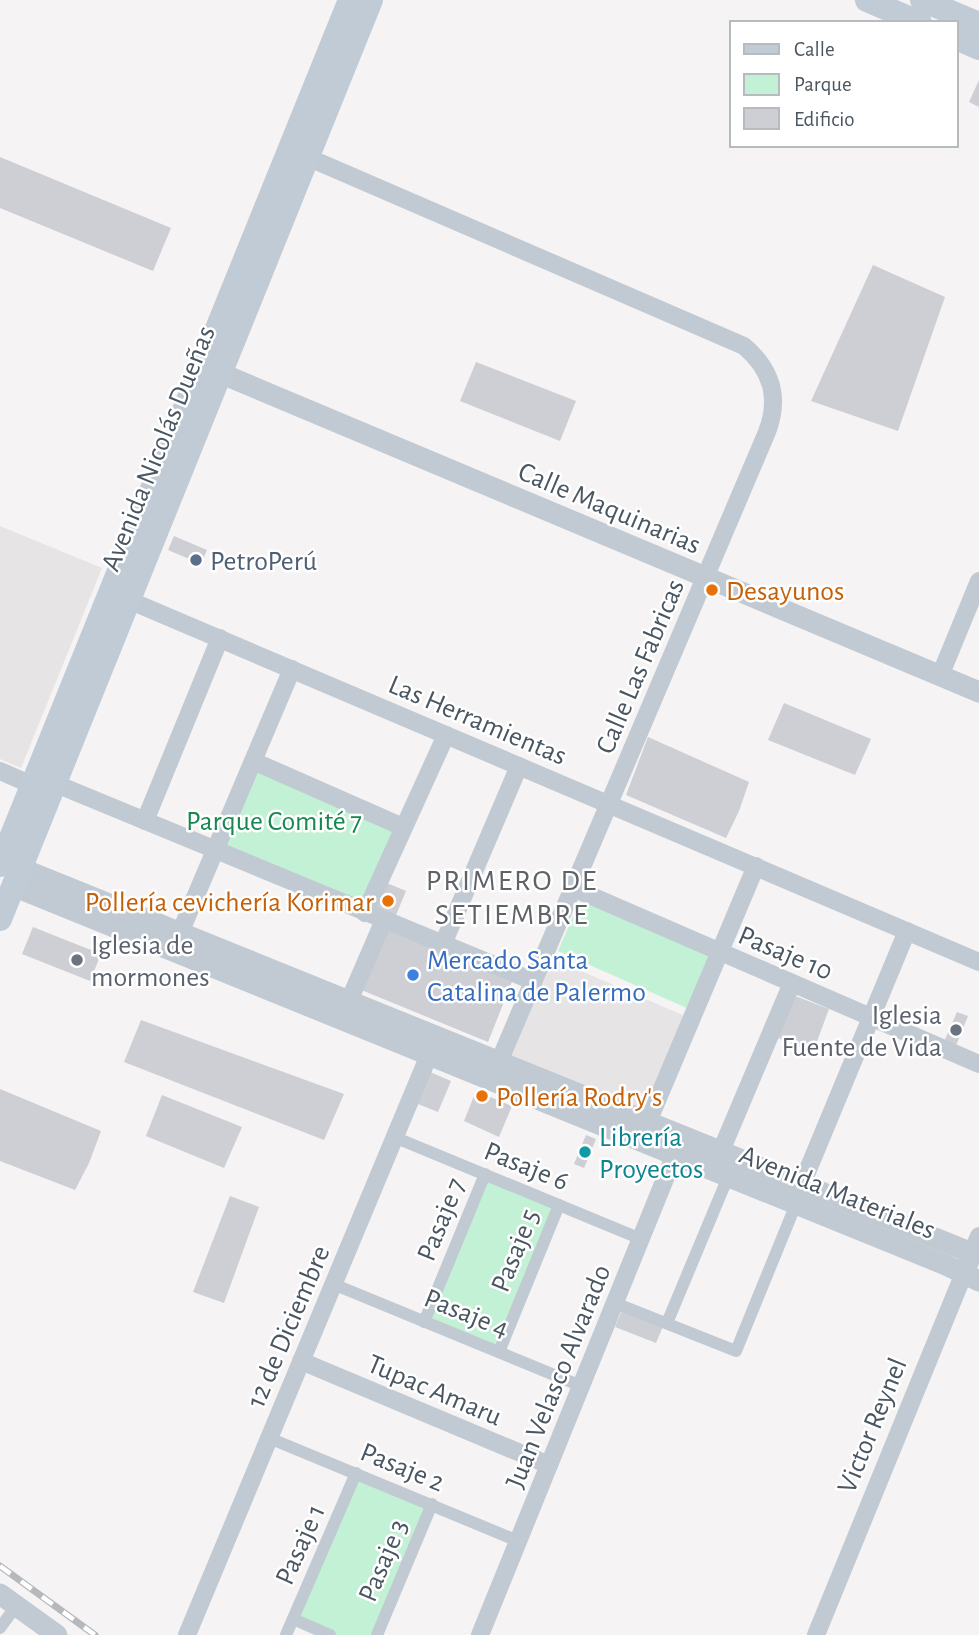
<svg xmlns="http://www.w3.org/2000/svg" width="979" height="1635" viewBox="0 0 979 1635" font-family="'Alegreya Sans',sans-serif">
	<rect width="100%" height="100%" fill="#f5f3f3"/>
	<g fill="#e6e4e5">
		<polygon points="0,526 102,568 21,768 0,759"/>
		<polygon points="542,954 687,1017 644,1115 498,1056"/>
	</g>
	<g fill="#c3f1d5">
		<polygon points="250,763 395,828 363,903 217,842"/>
		<polygon points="582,896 713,955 689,1009 558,951"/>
		<polygon points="486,1179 554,1207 498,1348 427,1319"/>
		<polygon points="357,1478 427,1505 373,1635 336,1635 296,1618"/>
	</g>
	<g fill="#cdcfd5">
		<polygon points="979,80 979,107 969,102"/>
		<polygon points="0,157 171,228 153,271 0,208"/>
		<polygon points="873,265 945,297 898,431 811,401"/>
		<polygon points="476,362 576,401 560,441 460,401"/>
		<polygon points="174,536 207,550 201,564 168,550"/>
		<polygon points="784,703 871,739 855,775 768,740"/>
		<polygon points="648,737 749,782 739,811 726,838 626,795"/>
		<polygon points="382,881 406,891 394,920 371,910"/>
		<polygon points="33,927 101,954 90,981 22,954"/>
		<polygon points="385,927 513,979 488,1042 359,989"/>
		<polygon points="790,994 829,1009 813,1052 773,1036"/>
		<polygon points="957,1012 968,1016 955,1048 943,1044"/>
		<polygon points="141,1020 344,1094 324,1140 124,1062"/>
		<polygon points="430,1072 451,1081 438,1112 418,1104"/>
		<polygon points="0,1089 101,1131 89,1163 75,1190 0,1161"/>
		<polygon points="476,1091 512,1106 499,1137 464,1121"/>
		<polygon points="162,1095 242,1127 224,1168 146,1136"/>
		<polygon points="586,1135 596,1139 584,1168 574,1164"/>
		<polygon points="230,1196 259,1207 224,1303 193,1292"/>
		<polygon points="623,1308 664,1324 656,1343 615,1327"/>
	</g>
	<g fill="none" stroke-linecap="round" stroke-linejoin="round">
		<g stroke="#c1cad2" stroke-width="12">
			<polyline points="394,1137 641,1239"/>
			<polyline points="333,1284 581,1386"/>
			<polyline points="615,1303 736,1351 796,1204"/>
			<polyline points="424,1322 485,1174"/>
			<polyline points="667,1323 728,1177"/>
			<polyline points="499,1352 559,1205"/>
			<polyline points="269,1438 518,1541"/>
			<polyline points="293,1619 330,1635"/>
			<polyline points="0,1628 16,1606"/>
			<polyline points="286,1635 356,1473"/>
			<polyline points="377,1635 432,1504"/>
		</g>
		<g stroke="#c1cad2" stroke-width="18">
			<path d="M307 157 744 346C772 370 780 398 767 432L499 1062"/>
			<polyline points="119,596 979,962"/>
			<polyline points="940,676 979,581"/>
			<polyline points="253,761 403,827"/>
			<polyline points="0,771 32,785 56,784 533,981"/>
			<polyline points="145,821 220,638"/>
			<polyline points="573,888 979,1064"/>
			<polyline points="365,913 446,735"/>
			<polyline points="180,933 292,669"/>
			<polyline points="443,944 519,766"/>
			<polyline points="349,1001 384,920"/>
			<polyline points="648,1122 756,866"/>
			<polyline points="721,1151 792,983"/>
			<polyline points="802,1184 907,931"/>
			<polyline points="972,1253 979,1236"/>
			<polyline points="301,1361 549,1465"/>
			<polyline points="187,1635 434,1043"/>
			<polyline points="480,1635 680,1142"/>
			<polyline points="816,1635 964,1273"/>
		</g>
		<g stroke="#c1cad2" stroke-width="21">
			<polyline points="220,373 979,692"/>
			<polyline points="20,868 972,1253 964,1273"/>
			<polyline points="13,886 946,1265 979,1281"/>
			<polyline points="0,1594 57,1635"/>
		</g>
		<g stroke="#c1cbd6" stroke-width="24">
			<polyline points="867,0 920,23"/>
			<polyline points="922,0 979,24"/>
			<polyline points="956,38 979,48"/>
			<polyline points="0,865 350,0"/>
			<polyline points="0,919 371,0"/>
		</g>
		<g stroke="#b5b8bd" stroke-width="7">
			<polyline id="rail" points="0,1566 95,1635"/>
		</g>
		<use href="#rail" stroke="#fff" stroke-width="4.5" stroke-dasharray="13" stroke-linecap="butt"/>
	</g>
	<circle fill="#5c6f8a" stroke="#fff" stroke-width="2.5" cx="196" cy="560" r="7"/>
	<g fill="#e8710a" stroke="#fff" stroke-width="2.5">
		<circle cx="712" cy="590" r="7"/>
		<circle cx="388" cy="901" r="7"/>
		<circle cx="482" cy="1096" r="7"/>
	</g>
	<g fill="#6b7280" stroke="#fff" stroke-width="2.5">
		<circle cx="77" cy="960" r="7"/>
		<circle cx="956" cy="1030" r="7"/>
	</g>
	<circle fill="#3f7fe0" stroke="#fff" stroke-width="2.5" cx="413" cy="975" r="7"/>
	<circle fill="#0f9aa8" stroke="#fff" stroke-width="2.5" cx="585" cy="1152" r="7"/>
	<g text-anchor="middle" stroke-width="5" stroke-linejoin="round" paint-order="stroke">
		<g font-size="28" fill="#4a5661" stroke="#fff">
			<text transform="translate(157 448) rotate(-68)" y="10">Avenida Nicolás Dueñas</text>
			<text transform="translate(610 507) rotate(23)" y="10">Calle Maquinarias</text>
			<text transform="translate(639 666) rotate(-67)" y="10">Calle Las Fabricas</text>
			<text transform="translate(478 719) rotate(23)" y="10">Las Herramientas</text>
			<text transform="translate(786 952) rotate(23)" y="10">Pasaje 10</text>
			<text transform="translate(527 1165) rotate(22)" y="10">Pasaje 6</text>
			<text transform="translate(838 1191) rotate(22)" y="10">Avenida Materiales</text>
			<text transform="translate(440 1219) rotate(-68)" y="10">Pasaje 7</text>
			<text transform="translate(514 1250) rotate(-68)" y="10">Pasaje 5</text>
			<text transform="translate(467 1312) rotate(22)" y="10">Pasaje 4</text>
			<text transform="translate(287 1326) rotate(-67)" y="10">12 de Diciembre</text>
			<text transform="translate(557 1376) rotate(-68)" y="10">Juan Velasco Alvarado</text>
			<text transform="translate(435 1389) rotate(23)" y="10">Tupac Amaru</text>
			<text transform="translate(871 1425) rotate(-68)" y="10">Victor Reynel</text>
			<text transform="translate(403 1466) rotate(22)" y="10">Pasaje 2</text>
			<text transform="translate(299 1544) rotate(-66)" y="10">Pasaje 1</text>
			<text transform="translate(382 1560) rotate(-67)" y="10">Pasaje 3</text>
		</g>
		<g font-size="28" fill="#4e5e75" stroke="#fff" text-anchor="start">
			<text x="210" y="570">PetroPerú</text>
		</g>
		<g font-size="28" fill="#c56008" stroke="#fff" text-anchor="start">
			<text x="726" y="600">Desayunos</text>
			<text x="374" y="911" text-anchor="end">Pollería cevichería Korimar</text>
			<text x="496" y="1106">Pollería Rodry's</text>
		</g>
		<g font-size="28" fill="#17864f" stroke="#fff">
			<text x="274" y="830">Parque Comité 7</text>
		</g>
		<g font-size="28" fill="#5b616d" stroke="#fff" text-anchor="start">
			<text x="91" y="954">Iglesia de<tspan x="91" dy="32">mormones</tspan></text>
			<text x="942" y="1024" text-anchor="end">Iglesia<tspan x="942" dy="32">Fuente de Vida</tspan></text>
		</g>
		<g font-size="28" fill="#366cbe" stroke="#fff" text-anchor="start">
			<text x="427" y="969">Mercado Santa<tspan x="427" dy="32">Catalina de Palermo</tspan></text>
		</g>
		<g font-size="28" fill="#0d838f" stroke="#fff" text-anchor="start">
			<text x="599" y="1146">Librería<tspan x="599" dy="32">Proyectos</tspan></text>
		</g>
		<g font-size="30" letter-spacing="2" fill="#5f6368" stroke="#fff">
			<text x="512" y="890">PRIMERO DE<tspan x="512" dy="34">SETIEMBRE</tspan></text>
		</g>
	</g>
	<rect x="730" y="21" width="228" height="126" fill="#ffffff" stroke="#b7bbc0" stroke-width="2"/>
	<rect x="744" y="44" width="35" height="10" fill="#c1cbd6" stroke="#b7bbc0" stroke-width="2"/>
	<text x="794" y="56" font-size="21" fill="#4a5661">Calle</text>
	<rect x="744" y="74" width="35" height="21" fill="#c3f1d5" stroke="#b7bbc0" stroke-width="2"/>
	<text x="794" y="91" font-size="21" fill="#4a5661">Parque</text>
	<rect x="744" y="108" width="35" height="21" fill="#cdcfd5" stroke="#b7bbc0" stroke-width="2"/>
	<text x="794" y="126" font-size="21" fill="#4a5661">Edificio</text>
</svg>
